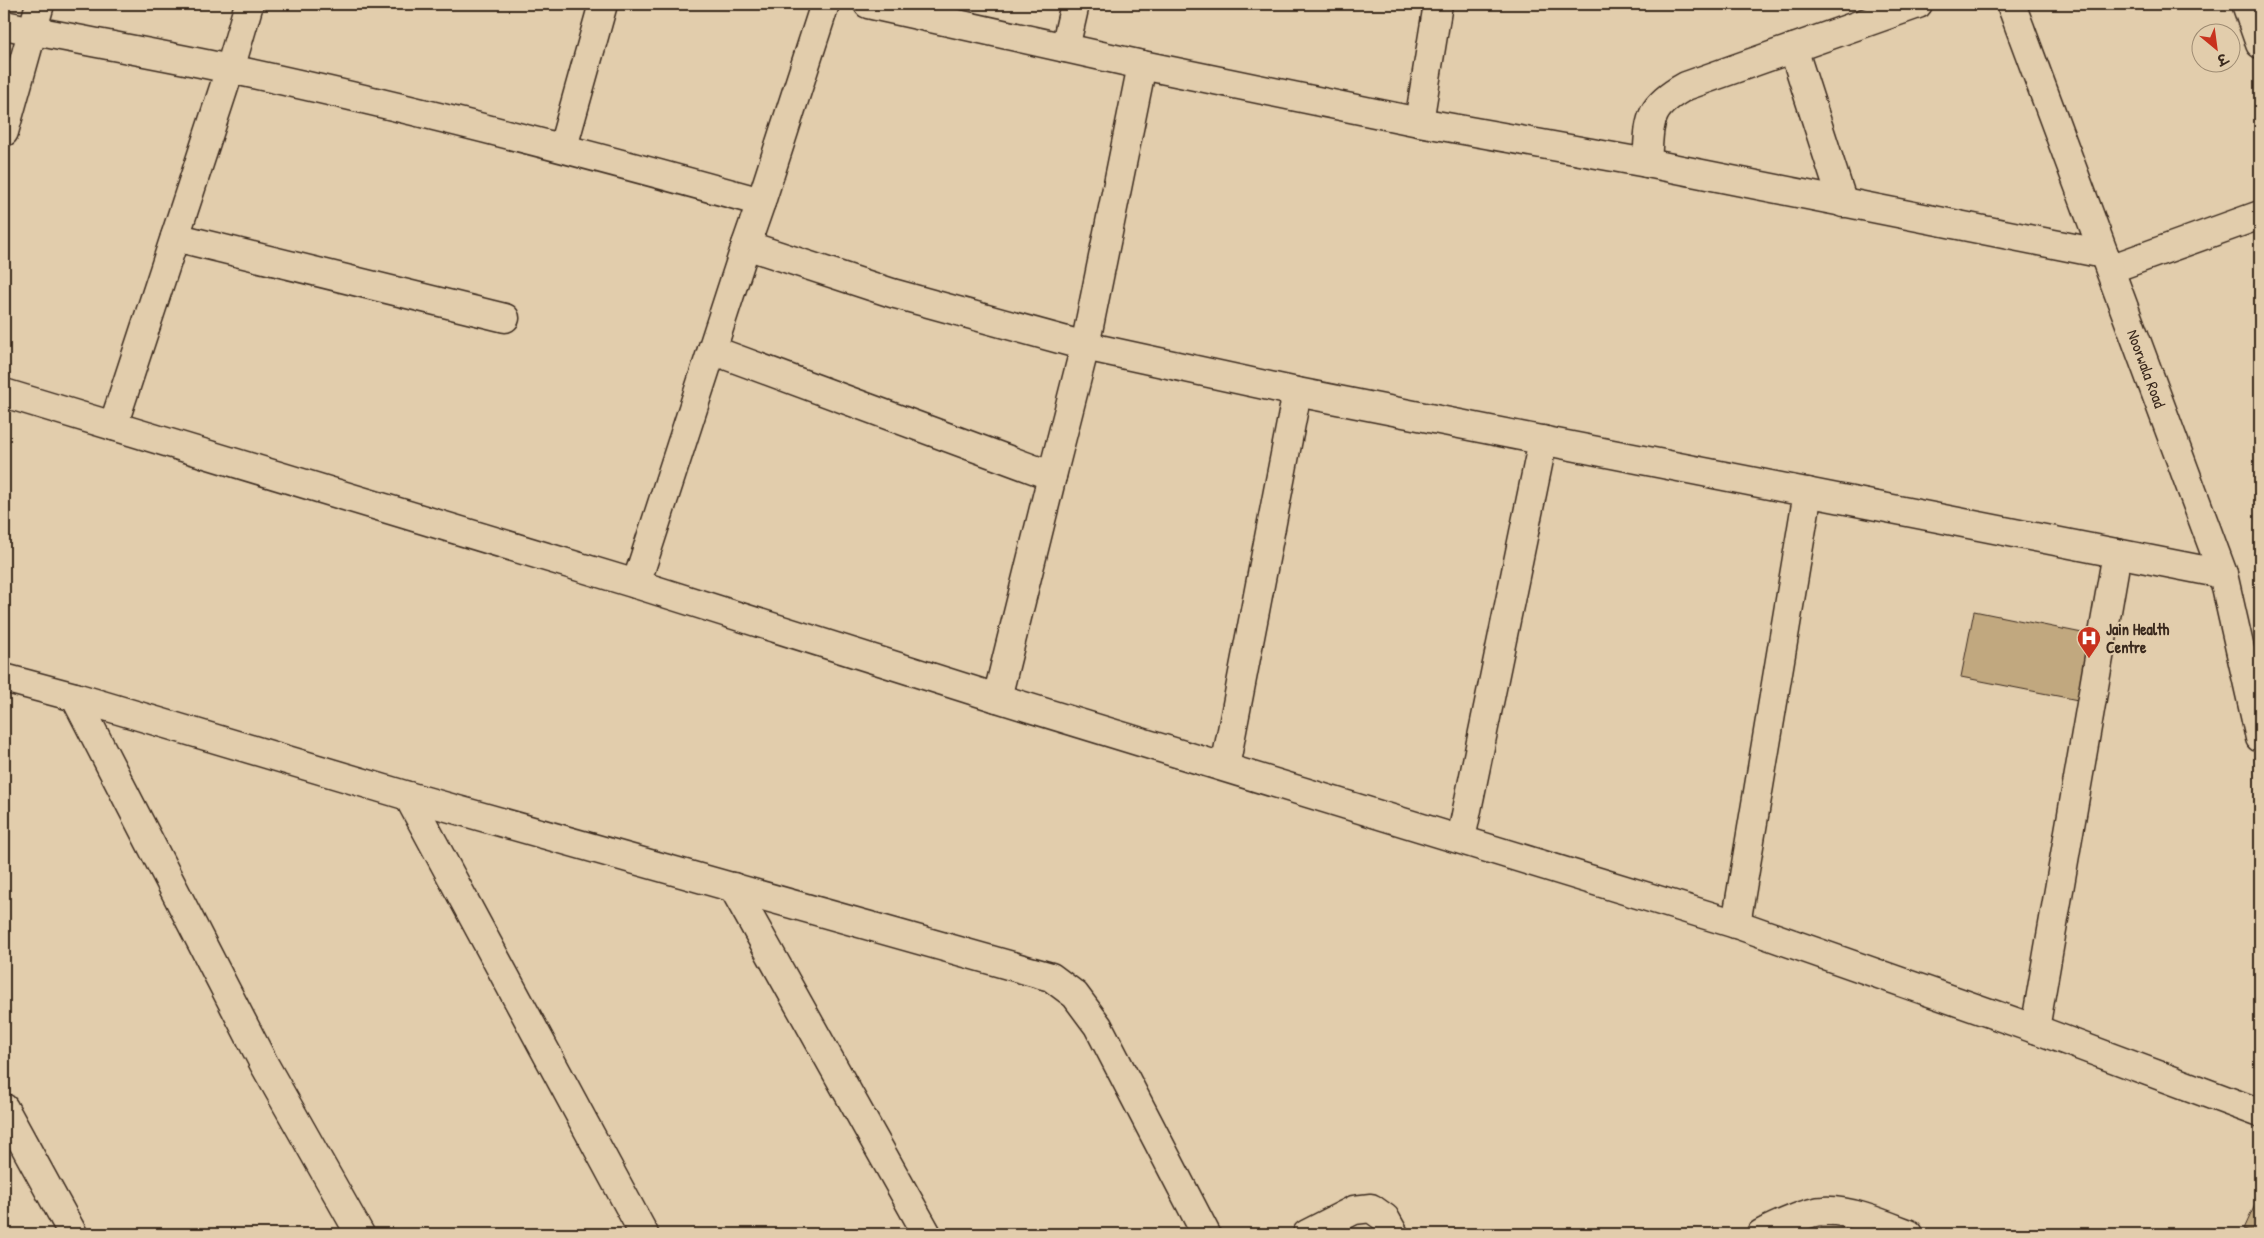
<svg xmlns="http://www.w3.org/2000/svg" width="2264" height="1238" viewBox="0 0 2264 1238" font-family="'Patrick Hand','Playpen Sans Deva',sans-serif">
	<rect width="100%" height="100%" fill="#e2cdac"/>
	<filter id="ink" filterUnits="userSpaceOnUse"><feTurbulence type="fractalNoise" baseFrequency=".02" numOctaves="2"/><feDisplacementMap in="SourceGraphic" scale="10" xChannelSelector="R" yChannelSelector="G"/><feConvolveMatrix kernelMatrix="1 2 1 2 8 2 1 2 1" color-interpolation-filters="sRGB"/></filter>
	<g filter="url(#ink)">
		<g fill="#c1a87f" stroke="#3b2a1e">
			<polygon points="1974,611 2092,635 2078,700 1961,677"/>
			<polygon points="2260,1194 2260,1234 2256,1234 2244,1229"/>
		</g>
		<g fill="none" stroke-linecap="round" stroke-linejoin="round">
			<g stroke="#3b2a1e" stroke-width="31">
				<g id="street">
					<polyline points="868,4 1142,65 1419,122 1647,163 2104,254"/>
					<polyline points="2246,4 2260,44"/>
					<path d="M4 25C79 40 155 53 230 69 409 107 585 153 761 202L746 245 892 293 1085 346 1297 392 2223 574"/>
					<polyline points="1065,48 1075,4"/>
					<polyline points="1793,48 1843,203"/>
					<polyline points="1419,122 1438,4"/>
					<polyline points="4,132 40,4"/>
					<polyline points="563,147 603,4"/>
					<path d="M1647 163C1650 121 1646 108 1686 86L1918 4"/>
					<polyline points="761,202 825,4"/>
					<polyline points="175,237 505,318"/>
					<polyline points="2110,269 2260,215"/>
					<polyline points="712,350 1052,476 1085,346 1142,65"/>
					<polyline points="4,393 636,584 997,698 1736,924 2035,1029 2260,1113"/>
					<polyline points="113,426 230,69 249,4"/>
					<polyline points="636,584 746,245"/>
					<polyline points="4,678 75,697 408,796 1051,977 1075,995 1098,1026 1206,1234"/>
					<polyline points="75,697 264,1064 360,1234"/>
					<polyline points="997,698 1052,476"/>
					<polyline points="1225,767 1297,392"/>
					<polyline points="408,796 644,1234"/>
					<polyline points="1461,839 1543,440"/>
					<polyline points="733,887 927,1234"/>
					<polyline points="1736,924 1808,492"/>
					<polyline points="2035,1029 2117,553"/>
					<polyline points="4,1108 73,1234"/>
					<polyline points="1307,1234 1354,1210 1371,1208 1385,1218 1394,1234"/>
					<path d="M1761 1234C1774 1227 1809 1211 1823 1211 1849 1209 1886 1225 1909 1234"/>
				</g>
			</g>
			<g stroke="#3b2a1e" stroke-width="31">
				<g id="secondary">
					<path id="s1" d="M2011 4 2223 574 2260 738"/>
				</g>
			</g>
			<use href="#street" stroke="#e2cdac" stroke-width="28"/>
			<use href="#secondary" stroke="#e2cdac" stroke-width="28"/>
		</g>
	</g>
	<defs>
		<g id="hospital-pin" transform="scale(1.25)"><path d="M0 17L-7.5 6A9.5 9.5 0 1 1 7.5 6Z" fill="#c8321e" stroke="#e2cdac"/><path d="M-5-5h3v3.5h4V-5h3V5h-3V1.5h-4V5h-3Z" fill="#fff"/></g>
	</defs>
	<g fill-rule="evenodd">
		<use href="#hospital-pin" x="2089" y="638"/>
	</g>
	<g text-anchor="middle" stroke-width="4" stroke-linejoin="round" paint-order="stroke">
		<g font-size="16" fill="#3b2a1e" stroke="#e2cdac">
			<text dy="6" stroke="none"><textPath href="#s1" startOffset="389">Noorwala Road</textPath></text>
		</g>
		<g font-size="16" font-weight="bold" fill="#3b2a1e" stroke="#e2cdac" text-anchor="start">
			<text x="2106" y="635">Jain Health<tspan x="2106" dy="18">Centre</tspan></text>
		</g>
	</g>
	<rect width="2264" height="1238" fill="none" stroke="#e2cdac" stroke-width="20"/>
	<rect x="10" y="10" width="2244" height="1218" fill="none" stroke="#3b2a1e" stroke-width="2" filter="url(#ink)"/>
	<g transform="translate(2216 48) rotate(151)"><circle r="24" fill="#e2cdac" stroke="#9f8c73"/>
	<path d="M0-4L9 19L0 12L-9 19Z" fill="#c8321e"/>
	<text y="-8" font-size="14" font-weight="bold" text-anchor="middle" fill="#3b2a1e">उ</text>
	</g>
</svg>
